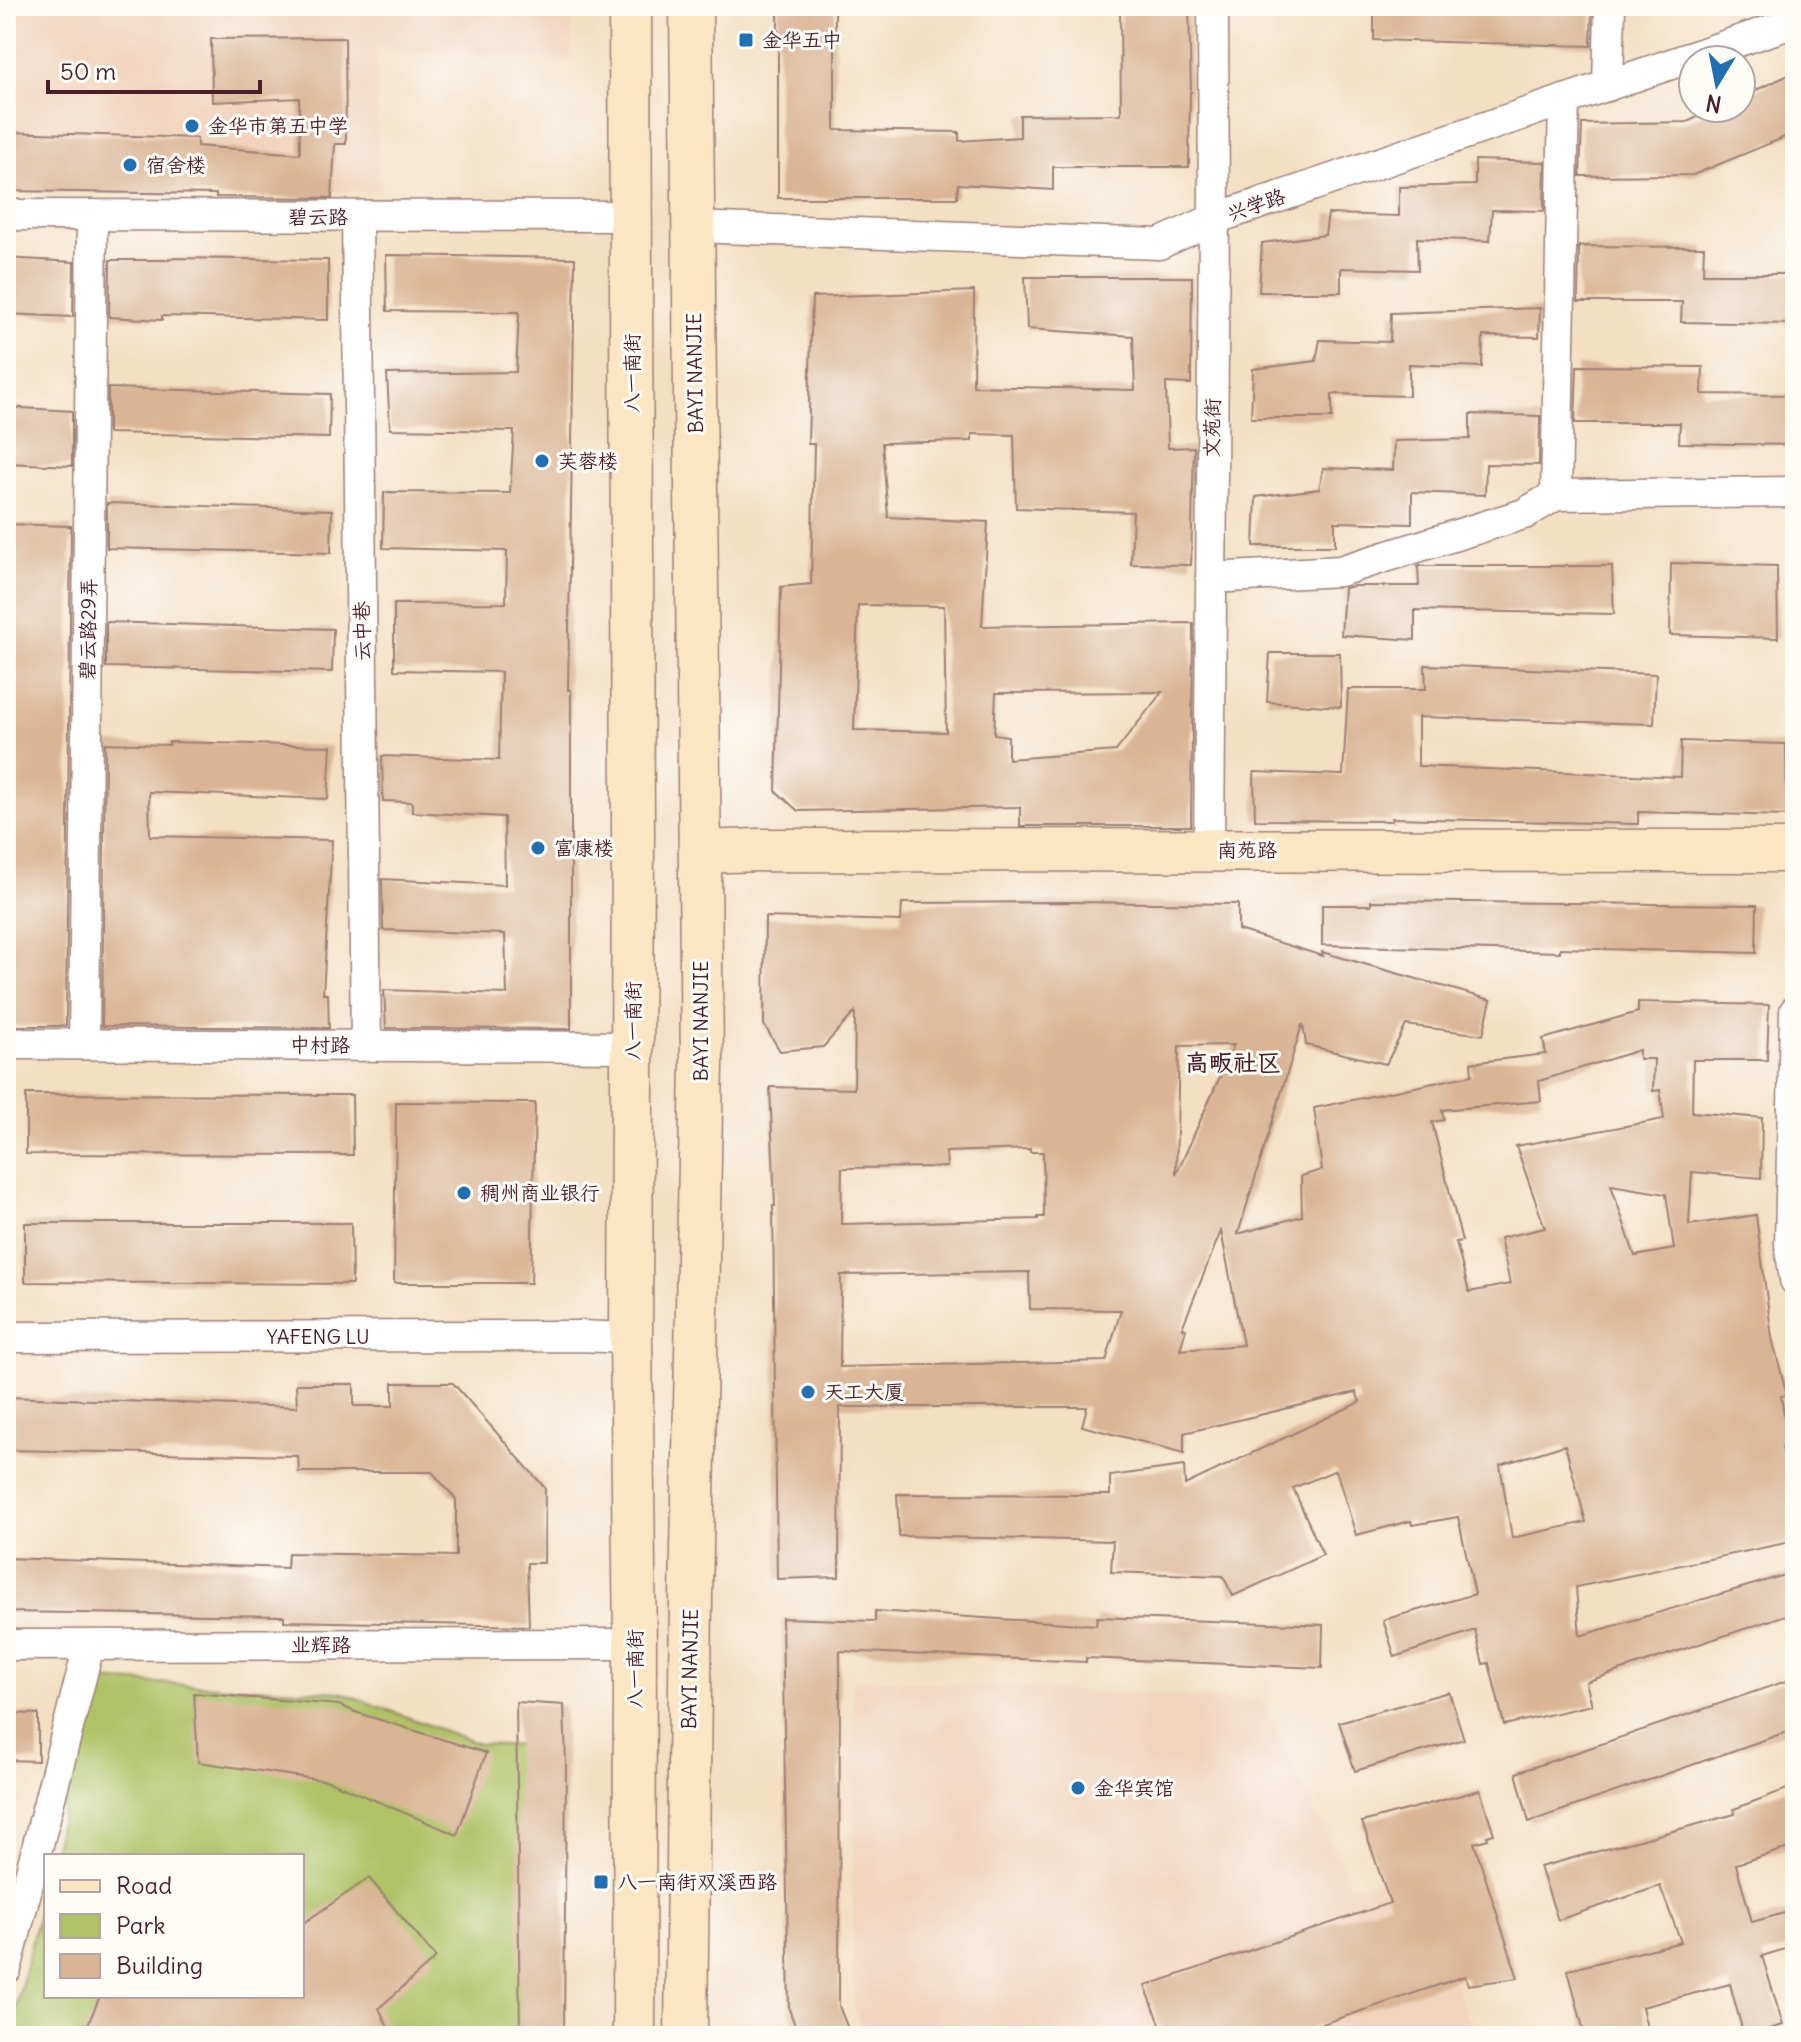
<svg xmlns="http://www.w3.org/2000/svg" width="1801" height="2042" viewBox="0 0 1801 2042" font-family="Delius,'LXGW WenKai TC',sans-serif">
	<rect width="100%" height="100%" fill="#fdfcf7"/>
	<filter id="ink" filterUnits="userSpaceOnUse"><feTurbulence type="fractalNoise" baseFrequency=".0125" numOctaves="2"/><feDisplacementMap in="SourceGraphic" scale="16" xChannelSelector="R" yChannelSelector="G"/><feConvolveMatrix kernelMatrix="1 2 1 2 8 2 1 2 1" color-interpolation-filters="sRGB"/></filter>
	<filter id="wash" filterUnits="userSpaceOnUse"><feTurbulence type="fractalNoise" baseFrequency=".006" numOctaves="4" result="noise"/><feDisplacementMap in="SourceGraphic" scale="32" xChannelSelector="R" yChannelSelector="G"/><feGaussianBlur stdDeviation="1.8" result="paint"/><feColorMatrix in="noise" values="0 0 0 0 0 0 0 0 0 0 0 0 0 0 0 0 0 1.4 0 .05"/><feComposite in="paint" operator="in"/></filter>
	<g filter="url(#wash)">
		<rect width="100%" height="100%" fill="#f3dfc2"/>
		<g fill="#f2d4be">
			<polygon points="6,6 572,6 571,61 376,48 379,191 6,193"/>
			<polygon points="853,1678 1262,1701 1350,1884 1421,1876 1464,2012 1485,2036 865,2036 853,2003"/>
		</g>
		<polygon fill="#afc266" stroke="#7c7048" stroke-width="2" points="94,1680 340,1692 479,1744 550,1747 549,2036 9,2036 46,1882 46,1996 302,1996 302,1856 52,1856"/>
		<g id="blocks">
			<g fill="#dab595" fill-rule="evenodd">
				<polygon points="778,6 835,6 835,130 959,132 959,141 1020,137 1020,115 1121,114 1120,6 1189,6 1191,92 1190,92 1189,167 1053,167 1053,190 958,184 957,198 778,198"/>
				<polygon points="1374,6 1592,6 1591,46 1374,40"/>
				<polygon points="345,38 346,144 335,144 332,198 216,197 216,194 6,191 6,132 197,138 197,146 300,154 299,98 212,102 211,39"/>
				<polygon points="1795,72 1795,133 1693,175 1580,176 1582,124 1687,122 1717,108 1741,108 1741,97"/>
				<polygon points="1475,160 1545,162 1544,211 1492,210 1490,241 1417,238 1418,270 1341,268 1341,292 1259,292 1262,243 1325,235 1328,214 1399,216 1399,187 1475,185"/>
				<polygon points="1579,246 1704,247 1703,274 1795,274 1795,324 1681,322 1682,302 1578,302"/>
				<polygon points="386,255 575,258 568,690 571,690 571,1029 386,1028 384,990 507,994 505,934 383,930 382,879 505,885 504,817 412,812 412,802 383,801 382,756 499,760 501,672 394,670 394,604 506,603 507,551 383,548 384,492 510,493 514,431 390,429 387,374 516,372 519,312 387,311"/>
				<polygon points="6,258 74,262 73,317 6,314"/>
				<polygon points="169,258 328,260 328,320 162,316 162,320 109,317 110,260 169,260"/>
				<path d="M1025 277H1192L1191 384 1166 383 1168 448 1194 447 1191 565 1131 564 1133 512 1016 508 1014 435 972 434V441L882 443 888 517 988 522 982 626 1193 623 1191 826H1020V807L798 811 776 791 781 587 811 584 814 444H808L812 297 974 291 973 386 1135 390 1133 336 1027 329ZM858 605 944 606 946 732 854 730ZM1162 692 1116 751 1008 759V736L994 734 996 693Z"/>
				<polygon points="1540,308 1539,337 1483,336 1482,367 1409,364 1409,396 1332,394 1332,418 1251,418 1253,369 1316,361 1320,340 1390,342 1391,313"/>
				<polygon points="1577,366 1703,367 1702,394 1795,395 1795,445 1679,443 1680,423 1575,423"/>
				<polygon points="108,388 330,394 329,438 108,433"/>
				<polygon points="6,407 72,411 72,466 6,463"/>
				<polygon points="1470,414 1540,416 1539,465 1486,464 1485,495 1412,492 1412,524 1335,522 1335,546 1254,546 1256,497 1319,489 1323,468 1393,470 1394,441 1470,439"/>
				<polygon points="107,503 332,510 331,553 107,548"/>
				<polygon points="6,524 71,526 66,1026 6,1026"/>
				<polygon points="1671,563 1777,566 1778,638 1670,635"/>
				<polygon points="1418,566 1612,566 1614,614 1415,610 1415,640 1341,635 1344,588 1354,586 1419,586"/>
				<polygon points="106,622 333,629 332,672 106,667"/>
				<polygon points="1270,653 1340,653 1341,707 1267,702"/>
				<polygon points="1425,665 1656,674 1654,724 1418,717 1418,766 1680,777 1681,741 1786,744 1787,816 1638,812 1638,824 1392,818 1392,821 1255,820 1254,772 1343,775 1348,689 1426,689"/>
				<polygon points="169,742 331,746 328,799 149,792 150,836 332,840 323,994 328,994 329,1028 102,1026 105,743 169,745"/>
				<polygon points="1371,901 1757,905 1756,953 1560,948 1560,952 1322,945 1322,905 1371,905"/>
				<path d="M1070 902 1238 904V930L1323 956 1322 952 1491 1000 1483 1035 1406 1025 1386 1064 1306 1045 1303 1025H1302L1238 1234 1302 1216 1301 1176 1322 1170 1314 1108 1472 1075 1471 1063 1546 1054 1543 1039 1638 1012V1002L1769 1005 1767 1060H1693L1692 1112 1762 1118 1761 1178 1692 1172 1689 1225 1756 1215 1772 1338 1787 1395 1781 1396 1789 1446 1782 1447 1795 1502V1541L1576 1587 1580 1636 1795 1572V1612L1586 1682 1592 1705 1504 1725 1489 1663 1483 1664 1475 1630 1395 1657 1383 1620 1475 1594 1458 1517 1412 1525 1411 1521 1356 1535 1336 1470 1293 1488 1323 1555 1233 1596 1223 1576 1111 1572 1113 1541 899 1536 897 1494 1110 1495V1476L1184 1466 1185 1485 1360 1402 1356 1392 1184 1433V1453L1082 1426 1087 1407H840L839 1577 777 1579 773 1206H775L770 1087 854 1089 855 1012 823 1047 780 1051 764 1025 765 917 901 921 902 903ZM1234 1045 1176 1175 1179 1046ZM1639 1050V1059H1654L1653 1091 1660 1090 1664 1119 1516 1146 1545 1228 1500 1238 1510 1284 1469 1292 1456 1242 1462 1241 1432 1122 1444 1120 1442 1110 1541 1101 1539 1081ZM1030 1149V1152H1043L1044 1217H1038V1219L841 1224 842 1168 947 1167 946 1152ZM1611 1185 1666 1194 1674 1249 1635 1256ZM1221 1231 1243 1345 1180 1350 1186 1329 1182 1328ZM1029 1272 1030 1309 1121 1310 1106 1361 840 1367 841 1275ZM1565 1445 1586 1522 1512 1538 1500 1465Z"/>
				<polygon points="26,1094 352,1095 353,1155 26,1154"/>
				<polygon points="396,1102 535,1103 531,1283 394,1283"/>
				<polygon points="25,1223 351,1223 352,1284 25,1282"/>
				<polygon points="393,1383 453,1383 545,1488 544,1563 527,1563 529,1626 284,1621 284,1616 6,1612 6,1558 287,1568 288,1553 456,1556 456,1499 432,1472 299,1472 298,1456 6,1450 6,1397 297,1407 296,1384 354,1384 354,1406 393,1406"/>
				<polygon points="875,1611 1096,1625 1097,1617 1323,1625 1322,1668 1086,1658 1086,1662 840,1651 839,2006 851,2036 799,2036 789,2009 782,1618 875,1621"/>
				<polygon points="1795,1678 1795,1729 1529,1822 1516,1773"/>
				<polygon points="1449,1692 1464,1739 1355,1771 1339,1722"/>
				<polygon points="194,1693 339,1705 358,1713 486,1753 457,1835 329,1781 198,1762"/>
				<polygon points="516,1702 564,1705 566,1763 564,2036 520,2036"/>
				<polygon points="6,1713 38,1714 38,1761 6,1760"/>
				<polygon points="1795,1786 1795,1846 1736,1864 1752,1922 1795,1910 1795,1946 1762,1956 1783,2025 1744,2036 1730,1984 1642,2007 1649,2036 1585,2036 1568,1970 1681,1942 1660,1886 1558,1920 1540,1867 1735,1814 1734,1809"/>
				<polygon points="1480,1790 1494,1834 1487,1836 1488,1839 1474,1843 1518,1978 1468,1985 1465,1976 1287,2036 1165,2036 1145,1986 1390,1903 1362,1822"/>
				<polygon points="369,1878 436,1958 379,2008 392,2036 83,2036 100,1996 302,1996 302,1924"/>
			</g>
		</g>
	</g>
	<g filter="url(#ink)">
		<use href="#blocks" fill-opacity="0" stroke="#9e7f76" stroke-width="2"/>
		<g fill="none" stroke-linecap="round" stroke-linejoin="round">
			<g stroke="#9e7f76" stroke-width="33">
				<g id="street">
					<polyline points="1608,86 1610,6"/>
					<polyline points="6,215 631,216"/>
					<polyline points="357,217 366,1045"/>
					<polyline points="694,227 1159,244 1214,219 1795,22"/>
					<polyline points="1556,495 1564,100"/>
					<polyline points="1211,578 1340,571 1524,514 1556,495 1795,492"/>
					<polyline points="1209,850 1214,219 1213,6"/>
					<polyline points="1795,1011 1790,1245 1795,1280"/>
					<polyline points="6,1044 634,1047"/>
					<polyline points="84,1044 92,215"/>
					<polyline points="6,1337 578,1336 631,1338"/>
					<polyline points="6,1645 635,1644"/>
					<polyline points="6,1969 89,1646"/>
				</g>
			</g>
			<g stroke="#9e7f76" stroke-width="45">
				<g id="secondary">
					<polyline points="630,6 633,833 631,1338 635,1644 634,2036"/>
					<polyline points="700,852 758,850 1795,851"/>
					<polyline points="686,2036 691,1598 702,1064 691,6"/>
				</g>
			</g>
			<use href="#street" stroke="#fff" stroke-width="30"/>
			<use href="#secondary" stroke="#fbe6c4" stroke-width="42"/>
		</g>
	</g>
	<g fill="#1f6fb2" stroke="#fdfcf7" stroke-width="3">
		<rect x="738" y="32" width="16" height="16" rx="4"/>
		<circle cx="192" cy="126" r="8"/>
		<circle cx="130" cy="165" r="8"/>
		<circle cx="542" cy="461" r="8"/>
		<circle cx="538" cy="848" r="8"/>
		<circle cx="464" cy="1193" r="8"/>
		<circle cx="808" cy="1392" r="8"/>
		<circle cx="1078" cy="1788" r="8"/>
		<rect x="593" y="1874" width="16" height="16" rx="4"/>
	</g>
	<g text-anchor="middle" stroke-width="6" stroke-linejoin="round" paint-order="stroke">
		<g font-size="20" fill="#4a1f2b" stroke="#fdfcf7" text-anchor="start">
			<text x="762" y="47">金华五中</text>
			<text x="208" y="133">金华市第五中学</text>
			<text x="146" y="172">宿舍楼</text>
			<text x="558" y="468">芙蓉楼</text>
			<text x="554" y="855">富康楼</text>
			<text x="480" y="1200">稠州商业银行</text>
			<text x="824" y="1399">天工大厦</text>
			<text x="1094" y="1795">金华宾馆</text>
			<text x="617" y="1889">八一南街双溪西路</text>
		</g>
		<g font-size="20" fill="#4a1f2b" stroke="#fdfcf7">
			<text transform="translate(1256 205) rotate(-19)" y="7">兴学路</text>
			<text x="318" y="224">碧云路</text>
			<text transform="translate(632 373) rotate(-90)" y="7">八一南街</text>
			<text transform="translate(695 373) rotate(-91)" y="7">BAYI NANJIE</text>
			<text transform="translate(1212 428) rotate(-89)" y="7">文苑街</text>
			<text transform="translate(88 629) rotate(-89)" y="7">碧云路29弄</text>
			<text transform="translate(362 631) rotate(-91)" y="7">云中巷</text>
			<text x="1247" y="857">南苑路</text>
			<text transform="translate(633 1021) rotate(-90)" y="7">八一南街</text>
			<text transform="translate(701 1021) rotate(-90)" y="7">BAYI NANJIE</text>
			<text x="320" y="1052">中村路</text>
			<text x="318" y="1344">YAFENG LU</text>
			<text x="321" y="1652">业辉路</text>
			<text transform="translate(635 1669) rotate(-90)" y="7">八一南街</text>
			<text transform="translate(690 1669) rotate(-89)" y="7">BAYI NANJIE</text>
		</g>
		<g font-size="24" font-weight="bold" fill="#4a1f2b" stroke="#fdfcf7">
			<text x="1233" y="1071">高畈社区</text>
		</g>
	</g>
	<rect width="1801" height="2042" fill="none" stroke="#fdfcf7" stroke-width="32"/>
	<rect x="44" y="1854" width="260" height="144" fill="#fdfcf7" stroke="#b5a4a5" stroke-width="2"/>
	<rect x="60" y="1880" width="40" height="12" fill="#fbe6c4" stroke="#b5a4a5" stroke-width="2"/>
	<text x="116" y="1894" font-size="24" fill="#4a1f2b">Road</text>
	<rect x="60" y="1914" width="40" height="24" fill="#afc266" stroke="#b5a4a5" stroke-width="2"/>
	<text x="116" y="1934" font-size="24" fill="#4a1f2b">Park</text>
	<rect x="60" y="1954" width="40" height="24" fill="#dab595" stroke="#b5a4a5" stroke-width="2"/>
	<text x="116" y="1974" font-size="24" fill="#4a1f2b">Building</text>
	<g transform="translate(1717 84) rotate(190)"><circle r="38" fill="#fdfcf7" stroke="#b5a4a5" stroke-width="2"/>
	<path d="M0-6L14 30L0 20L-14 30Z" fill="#1f6fb2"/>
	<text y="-12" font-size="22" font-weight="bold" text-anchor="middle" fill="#4a1f2b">N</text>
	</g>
	<path d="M48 80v12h212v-12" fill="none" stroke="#4a1f2b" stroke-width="4"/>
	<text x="60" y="80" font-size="24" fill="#4a1f2b" stroke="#fdfcf7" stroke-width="6" paint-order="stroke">50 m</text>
</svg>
